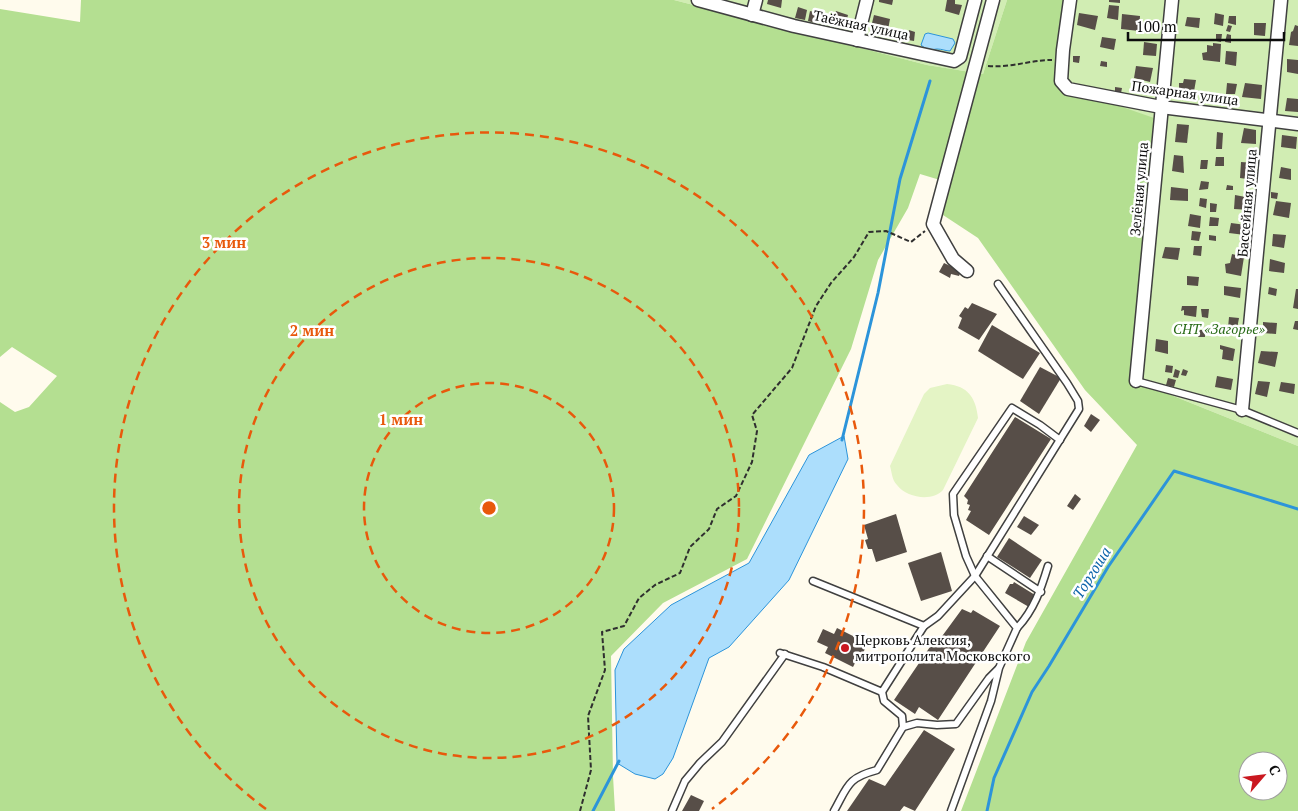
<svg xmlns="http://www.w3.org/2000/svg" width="1298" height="811" viewBox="0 0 1298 811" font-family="'PT Serif',serif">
	<rect width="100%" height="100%" fill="#fffbed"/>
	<g fill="#d1edb3">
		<polygon points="674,0 1007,0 983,74 927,65"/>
		<polygon points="1067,0 1298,0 1298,446 1136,381 1068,89 1059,85"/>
	</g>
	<path fill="#b4df91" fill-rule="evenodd" d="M81 0H674L927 65 983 74 1007 0H1067L1059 85 1154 118 1136 381 1298 446V811H961L1026 642 1137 445 1085 390 978 238 943 215 950 183 920 174 908 208 878 260 851 349 747 559 663 603 611 656 613 776 615 811H0V402L15 412 29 407 57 376 12 347 0 357V9L80 22ZM1248 761H1278V791H1248Z"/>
	<path fill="#e4f4c5" d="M947 384C968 386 976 398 978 418L943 490C932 502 907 498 897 485 892 480 892 473 890 466L924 394 930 388Z"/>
	<g fill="#acdefc" stroke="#2c94da">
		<path d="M928 33 953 39 955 43 950 51C946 51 942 49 937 49 929 50 927 50 921 45L925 34Z"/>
		<polygon points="844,436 848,459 789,580 729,647 709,658 673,758 663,774 655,779 635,774 617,763 615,670 624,649 671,605 749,563 809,455"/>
	</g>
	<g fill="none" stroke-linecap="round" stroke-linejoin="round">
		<g stroke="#2c94da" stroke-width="3">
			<polyline points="842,440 878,293 900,179 930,81"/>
			<polyline points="593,811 619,761"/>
			<polyline points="987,811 994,778 1032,692 1049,666 1108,567 1174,471 1298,509"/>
		</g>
	</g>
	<g fill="#574e48">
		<polygon points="768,0 782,0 781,8 767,4"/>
		<polygon points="879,0 893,0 892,5 879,2"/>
		<polygon points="947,0 955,0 955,4 962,5 959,15 945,11"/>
		<polygon points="1109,0 1120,0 1120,3 1109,2"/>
		<polygon points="1109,5 1119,6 1118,20 1107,18"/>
		<polygon points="798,7 807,10 805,20 795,18"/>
		<polygon points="810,11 817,13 815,23 808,21"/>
		<polygon points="836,11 848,15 845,27 836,25 837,20 834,17"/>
		<polygon points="1079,13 1098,16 1095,30 1077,25"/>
		<polygon points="1215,13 1224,15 1223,26 1214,24"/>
		<polygon points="1122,14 1140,16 1139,31 1121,29"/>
		<polygon points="874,15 890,19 887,35 870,31"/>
		<polygon points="1229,16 1236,16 1236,25 1228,23"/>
		<polygon points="1187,17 1200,18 1199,28 1185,26"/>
		<polygon points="1254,23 1266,23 1265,36 1254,35"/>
		<polygon points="1228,25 1232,26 1230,32 1226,31"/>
		<polygon points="1295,25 1298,26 1298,46 1289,45 1291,32 1293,31"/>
		<polygon points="909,30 915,32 914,41 908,40"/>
		<polygon points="1216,34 1222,34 1221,42 1216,41"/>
		<polygon points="1227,34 1231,35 1231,43 1225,42"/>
		<polygon points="1102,37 1116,39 1114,50 1100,47"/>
		<polygon points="1144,42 1157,44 1156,56 1143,55"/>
		<polygon points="1213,43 1221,44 1220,62 1203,60 1202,53 1207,52 1207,45 1213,46"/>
		<polygon points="1226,51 1237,52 1236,66 1225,64"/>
		<polygon points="1073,56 1080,56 1079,63 1073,62"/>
		<polygon points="1287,59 1298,60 1298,74 1287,72"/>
		<polygon points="1101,61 1107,62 1107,67 1100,66"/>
		<polygon points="1136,66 1153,68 1150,82 1134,78"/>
		<polygon points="1184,79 1196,80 1193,97 1179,96 1179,83 1183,83"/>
		<polygon points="1227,83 1237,84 1235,94 1226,94"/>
		<polygon points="1245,83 1262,85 1261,99 1242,97"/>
		<polygon points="1115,87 1122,88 1121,93 1115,93"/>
		<polygon points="1287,98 1298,99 1298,112 1285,111"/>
		<polygon points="1177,124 1189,125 1187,143 1175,142"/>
		<polygon points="1244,128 1256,130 1256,144 1241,143"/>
		<polygon points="1217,132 1223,133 1222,149 1216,149"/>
		<polygon points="1282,135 1297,137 1296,149 1281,147"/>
		<polygon points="1174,155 1183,156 1184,173 1172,171"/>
		<polygon points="1216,157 1224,157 1224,166 1215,166"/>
		<polygon points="1201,160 1208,160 1207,169 1200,169"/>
		<polygon points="1241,162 1255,163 1254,180 1240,178"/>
		<polygon points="1281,167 1291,169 1291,180 1279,178"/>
		<polygon points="1201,181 1209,182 1208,189 1199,190"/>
		<polygon points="1227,185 1233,186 1233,190 1226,190"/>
		<polygon points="1171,187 1188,189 1188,201 1170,200"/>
		<polygon points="1271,192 1278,193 1277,199 1271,198"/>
		<polygon points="1235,195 1251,198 1250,210 1234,209"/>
		<polygon points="1200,198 1207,199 1206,208 1199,206"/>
		<polygon points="1276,201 1291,203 1289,218 1273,215"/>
		<polygon points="1210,203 1217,204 1216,212 1210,212"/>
		<polygon points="1190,214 1201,216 1200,228 1188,226"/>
		<polygon points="1210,217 1219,218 1218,226 1209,226"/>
		<polygon points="1231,223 1246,225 1245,235 1229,233"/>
		<polygon points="1192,231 1201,232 1199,241 1191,240"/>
		<polygon points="1273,234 1286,235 1284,248 1272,246"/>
		<polygon points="1209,235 1216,236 1216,241 1209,240"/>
		<polygon points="1194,246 1202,246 1201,256 1193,255"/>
		<polygon points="1165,247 1180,248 1178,260 1162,258"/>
		<polygon points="1232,254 1244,257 1241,276 1226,273 1225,264 1230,263"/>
		<polygon points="1270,259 1285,263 1284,273 1269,271"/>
		<polygon points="944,263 961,271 959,276 951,274 950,278 939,272"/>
		<polygon points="1187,276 1199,277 1198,286 1187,285"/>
		<polygon points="1224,286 1241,288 1240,298 1224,295"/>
		<polygon points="1269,287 1277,289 1276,296 1268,294"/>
		<polygon points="1296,289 1298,289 1298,309 1293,308"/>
		<polygon points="972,303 997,314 979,340 958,328 962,318 959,316 965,307 968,309"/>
		<polygon points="1182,306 1197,306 1196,317 1184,315 1184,310 1181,311"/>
		<polygon points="1201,309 1209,309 1208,318 1202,317"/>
		<polygon points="1229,317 1239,318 1237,329 1228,328"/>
		<polygon points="1295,321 1298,321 1298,330 1293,329"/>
		<polygon points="1263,322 1277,323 1276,334 1263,333"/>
		<polygon points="992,325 1040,353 1023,379 978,351"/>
		<polygon points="1199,330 1205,330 1205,337 1198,337"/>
		<polygon points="1156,339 1168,341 1168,354 1155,351"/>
		<polygon points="1220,345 1235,349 1233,361 1222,359 1223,350 1220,349"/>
		<polygon points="1261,351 1278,352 1275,367 1258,363"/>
		<polygon points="1166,365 1173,366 1172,373 1165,372"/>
		<polygon points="1040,367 1061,378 1039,414 1020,401"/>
		<polygon points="1175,369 1180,371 1178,378 1173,377"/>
		<polygon points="1183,369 1188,371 1186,376 1181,375"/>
		<polygon points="1217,376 1233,379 1231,390 1215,387"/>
		<polygon points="1168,378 1176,380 1174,387 1166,385"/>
		<polygon points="1258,381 1270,382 1267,397 1255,394"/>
		<polygon points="1281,382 1295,384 1294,394 1279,391"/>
		<polygon points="1091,414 1100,420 1091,432 1084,426"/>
		<polygon points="1015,417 1051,439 989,535 966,520 971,511 968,510 970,505 967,504 968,500 964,496"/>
		<polygon points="1075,494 1081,499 1073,510 1067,506"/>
		<polygon points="896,514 907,552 876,562 872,549 868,549 865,540 868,539 864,525"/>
		<polygon points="1024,516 1039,525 1031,535 1017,527"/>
		<polygon points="1009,538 1042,560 1030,578 997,557"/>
		<polygon points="941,552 952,591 921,601 908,563"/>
		<polygon points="1014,582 1035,595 1029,607 1005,593 1010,584 1013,584"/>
		<polygon points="962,609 971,613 973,610 1000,626 938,720 919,707 915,714 894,700 936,638 940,639"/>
		<polygon points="837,628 865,642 862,648 865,649 858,662 856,661 853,667 825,653 828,647 817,642 823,629 834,634"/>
		<polygon points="924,730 955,749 915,811 904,806 900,811 847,811 869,779 885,786"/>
		<polygon points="691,795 704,801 699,811 682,811"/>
	</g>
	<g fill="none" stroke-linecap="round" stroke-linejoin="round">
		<g stroke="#404040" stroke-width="9">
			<g id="service">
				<polyline points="1136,381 1242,410 1298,433"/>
				<polyline points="987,556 1041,592"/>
				<polyline points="813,581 924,626 938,616 975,576 1079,409 1078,401 1067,383 998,284"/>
				<path d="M1017 628C1034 610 1041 589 1048 566"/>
				<polyline points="780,653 823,667 882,692 924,626"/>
				<polyline points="903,727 917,723 937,725 956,724 989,678 998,669"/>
				<polyline points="672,811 685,781 700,763 722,742 785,654"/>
				<path d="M834 811C848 786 847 778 877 770L903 727 902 716 884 701 882 692"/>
				<polyline points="951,811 991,701 999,668 1017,628 975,576 966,556 954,515 953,494 1012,408 1040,425 1060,440"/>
			</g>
		</g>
		<g stroke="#404040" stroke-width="15">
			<g id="minor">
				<polyline points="698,0 794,26 954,61 960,57 975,0"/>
				<polyline points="1070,0 1063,50 1061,81 1068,89 1161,107 1298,124"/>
				<polyline points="752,15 756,0"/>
				<polyline points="857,40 867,0"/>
				<polyline points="967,271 953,259 933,224 993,0"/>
				<polyline points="1136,381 1172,0"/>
				<polyline points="1242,410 1281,0"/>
			</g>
		</g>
		<g stroke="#2f2f2f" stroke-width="2" stroke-dasharray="5 2.5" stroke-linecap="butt">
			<path d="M988 66C1012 68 1029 60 1052 60"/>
			<polyline points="580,811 591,770 588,716 605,670 602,632 624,626 639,598 655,585 680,573 690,547 709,529 717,509 736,496 752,462 757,431 752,415 792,368 816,306 831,283 854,257 869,232 886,231 911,242 925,231"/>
		</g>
		<use href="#service" stroke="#fff" stroke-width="6"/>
		<use href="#minor" stroke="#fff" stroke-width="12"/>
	</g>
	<g fill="none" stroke="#e8590c" stroke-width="2.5" stroke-dasharray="9 6">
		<circle cx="489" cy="508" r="125"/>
		<circle cx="489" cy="508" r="250"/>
		<path d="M266 809A375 375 0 1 1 712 809"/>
	</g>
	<circle fill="#ca1820" stroke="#fff" stroke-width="2" cx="845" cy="648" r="5"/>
	<g text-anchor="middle" stroke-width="5" stroke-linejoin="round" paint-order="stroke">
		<g font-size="14" fill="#0d0d0d" stroke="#fff">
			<text transform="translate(861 25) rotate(12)" y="5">Таёжная улица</text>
			<text transform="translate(1185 93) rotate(8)" y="5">Пожарная улица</text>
			<text transform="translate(1139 189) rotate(-85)" y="5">Зелёная улица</text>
			<text transform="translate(1247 203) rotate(-85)" y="5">Бассейная улица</text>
		</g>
		<g font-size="14" font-style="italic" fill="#286b17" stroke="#fff">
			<text x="1219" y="334">СНТ «Загорье»</text>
		</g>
		<g font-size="14" fill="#0d0d0d" stroke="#fff" text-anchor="start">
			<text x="855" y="645">Церковь Алексия,<tspan x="855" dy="16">митрополита Московского</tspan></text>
		</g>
		<g font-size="15" font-style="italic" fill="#0b64aa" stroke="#fff">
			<text transform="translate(1092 573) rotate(-58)" y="5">Торгоша</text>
		</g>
	</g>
	<circle cx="489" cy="508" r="8" fill="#e8590c" stroke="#fff" stroke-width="2.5"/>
	<g font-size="15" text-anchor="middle" font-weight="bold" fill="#e8590c" stroke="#fff" stroke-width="5" stroke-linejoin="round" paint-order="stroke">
		<text x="224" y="248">3 мин</text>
		<text x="312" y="336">2 мин</text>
		<text x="401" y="425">1 мин</text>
	</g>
	<g transform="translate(1263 776) rotate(62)"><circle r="24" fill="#ffffff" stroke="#9e9e9e"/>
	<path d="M0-4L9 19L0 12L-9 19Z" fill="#ca1820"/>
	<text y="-8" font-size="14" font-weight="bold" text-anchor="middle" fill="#0d0d0d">С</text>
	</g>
	<path d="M1128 32v8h156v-8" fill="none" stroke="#0d0d0d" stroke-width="2.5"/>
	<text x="1136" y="32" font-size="15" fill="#0d0d0d" stroke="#ffffff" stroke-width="4" paint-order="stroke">100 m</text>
</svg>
